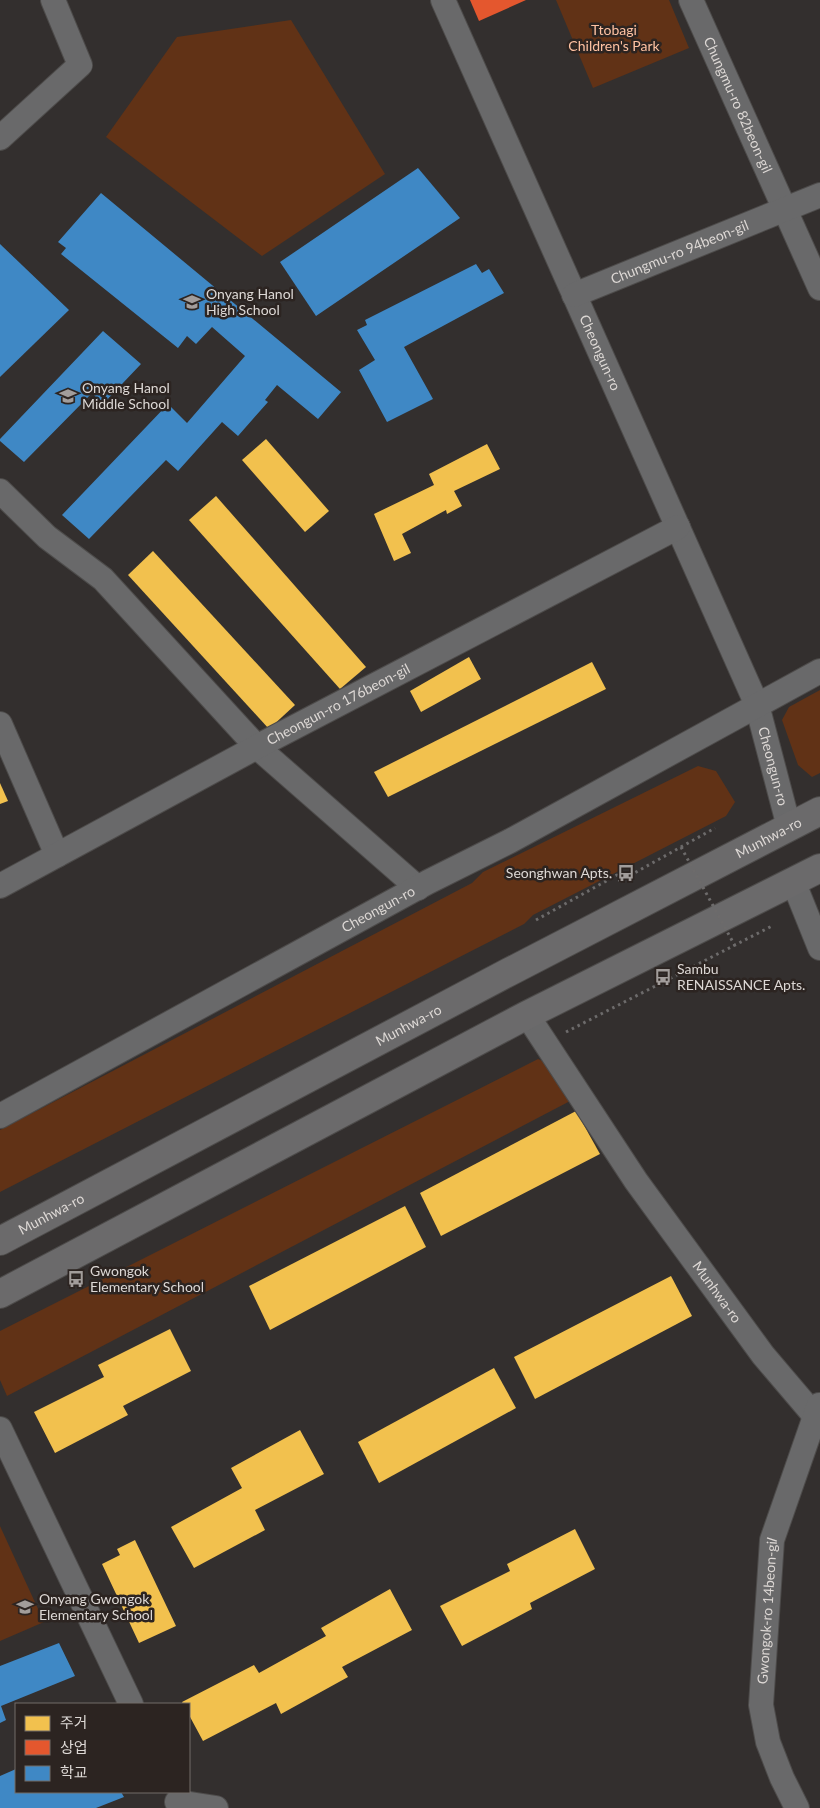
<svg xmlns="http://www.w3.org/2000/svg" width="820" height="1808" viewBox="0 0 820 1808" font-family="Lato,'Noto Sans KR',sans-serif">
	<rect width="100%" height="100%" fill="#332f2e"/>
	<g fill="#613216">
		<polygon points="556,0 669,0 689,48 593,88"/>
		<polygon points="291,20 385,174 262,256 106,137 177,37"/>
		<polygon points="820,690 820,773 812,777 798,765 782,720 789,707"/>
		<polygon points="698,766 716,771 735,802 726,816 533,915 524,924 0,1192 0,1130 472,883 483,872"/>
		<polygon points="538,1059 549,1064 572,1100 7,1396 0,1380 0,1331"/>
		<polygon points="0,1526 44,1622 0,1641"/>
	</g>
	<g fill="#f2c14e">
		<polygon points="266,439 329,511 305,532 242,460"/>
		<polygon points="487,444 500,469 454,491 462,506 447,514 446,510 402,534 411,553 394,561 374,514 434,485 429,474"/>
		<polygon points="216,496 366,667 340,689 189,520"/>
		<polygon points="153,551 295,705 269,729 128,575"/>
		<polygon points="469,657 481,679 421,712 410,691"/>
		<polygon points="592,662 606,689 388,797 374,772"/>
		<polygon points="0,783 8,801 0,804"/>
		<polygon points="576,1111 600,1154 441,1236 420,1193"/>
		<polygon points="405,1206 426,1247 270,1330 249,1286"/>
		<polygon points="671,1276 692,1316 535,1399 514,1357"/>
		<polygon points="170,1329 191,1371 123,1406 128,1415 55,1453 34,1412 104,1377 98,1365"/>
		<polygon points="494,1368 516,1408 379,1483 358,1442"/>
		<polygon points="300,1430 324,1474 255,1510 265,1530 194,1568 171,1527 242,1488 231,1468"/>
		<polygon points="575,1529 595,1569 530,1603 532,1609 462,1646 440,1606 510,1571 507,1564"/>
		<polygon points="135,1540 176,1626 139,1643 102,1564 120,1555 117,1549"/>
		<polygon points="390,1589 412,1630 342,1667 348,1677 281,1714 276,1703 203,1741 189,1715 189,1704 183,1704 182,1702 254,1665 259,1673 326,1636 321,1628"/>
	</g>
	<polygon fill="#e4572e" points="470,0 526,0 479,21"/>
	<g fill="#3f88c5">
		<polygon points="418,168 460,218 316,316 280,262"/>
		<polygon points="101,193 341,392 318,419 277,385 265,400 268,402 238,436 222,422 178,471 166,460 89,539 62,515 168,404 187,423 245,356 212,327 196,344 187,336 178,348 61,254 66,248 58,242"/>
		<polygon points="0,244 69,310 0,377"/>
		<polygon points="476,264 482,273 489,269 504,293 404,347 433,399 387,422 359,370 375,360 357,330 367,325 365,320"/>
		<polygon points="103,331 141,364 103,404 92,393 24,462 0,441 0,439"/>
		<polygon points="59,1643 75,1676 1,1706 6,1720 0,1723 0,1666"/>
		<polygon points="16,1769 16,1792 121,1792 124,1797 96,1808 0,1808 0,1776"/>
	</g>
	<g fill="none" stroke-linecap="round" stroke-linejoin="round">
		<g stroke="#4d4b4a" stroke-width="26">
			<g id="street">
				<path id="s1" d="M443 0 757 705 789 827"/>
				<path id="s2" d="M691 0 820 288"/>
				<polyline points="0,138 80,65 53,0"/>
				<path id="s3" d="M574 295 820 195"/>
				<polyline points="0,491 47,537 103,579 257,747 418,888"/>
				<polyline points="0,724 57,855"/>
				<polyline points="793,881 820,948"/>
				<path id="s4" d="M0 886 266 742 678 527"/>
				<path id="s5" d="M527 1015 636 1181 763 1355 820 1422"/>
				<path id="s6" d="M0 1116 428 882 510 841 820 671"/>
				<polyline points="0,1429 131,1704"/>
				<polyline points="177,1802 216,1808"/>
				<path id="s7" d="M797 1808 782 1778 768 1742 761 1705 772 1540 819 1405"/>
			</g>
		</g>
		<g stroke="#4d4b4a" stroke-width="30">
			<g id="secondary">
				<path id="s8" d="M0 1241 509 972 820 811"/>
				<polyline points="0,1294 527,1015 820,868"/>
			</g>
		</g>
		<g stroke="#6d6b6b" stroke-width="3" stroke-dasharray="2.5 4" stroke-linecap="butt">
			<polyline points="536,920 617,875 620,881 715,828"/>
			<polyline points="566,1032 772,926"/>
		</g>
		<use href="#street" stroke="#69696a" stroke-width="24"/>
		<use href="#secondary" stroke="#6b6a6b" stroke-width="28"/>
		<polyline stroke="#6d6b6b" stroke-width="3" stroke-dasharray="2.5 4" stroke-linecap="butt" points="681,847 735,946"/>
	</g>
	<defs>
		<g id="school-bare" transform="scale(1.35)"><path d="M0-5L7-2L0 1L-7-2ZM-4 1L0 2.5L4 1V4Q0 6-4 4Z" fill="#a29d9b" stroke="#2c2421" stroke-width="2.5" paint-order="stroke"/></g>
		<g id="bus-bare" transform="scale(1.35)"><path d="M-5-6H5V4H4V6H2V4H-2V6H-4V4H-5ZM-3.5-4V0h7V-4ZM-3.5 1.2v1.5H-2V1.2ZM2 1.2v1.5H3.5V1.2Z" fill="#a29d9b" stroke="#2c2421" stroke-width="2.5" paint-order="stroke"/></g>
	</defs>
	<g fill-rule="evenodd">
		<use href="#school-bare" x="192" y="302"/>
		<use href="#school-bare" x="68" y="396"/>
		<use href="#bus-bare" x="626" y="873"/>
		<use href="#bus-bare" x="663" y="977"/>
		<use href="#bus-bare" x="76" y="1279"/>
		<use href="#school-bare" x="25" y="1607"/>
	</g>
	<g text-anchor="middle" stroke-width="5" stroke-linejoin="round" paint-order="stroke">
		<g font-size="14" fill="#ffc2a2" stroke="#2c2421">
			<text x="614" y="35">Ttobagi<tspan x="614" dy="16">Children's Park</tspan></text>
		</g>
		<g font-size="14" fill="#ddd8d5" stroke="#2c2421">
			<text dy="5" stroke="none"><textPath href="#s2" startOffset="115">Chungmu-ro 82beon-gil</textPath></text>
			<text dy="5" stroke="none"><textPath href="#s3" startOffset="114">Chungmu-ro 94beon-gil</textPath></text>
			<text dy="5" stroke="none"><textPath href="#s1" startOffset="386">Cheongun-ro</textPath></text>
			<text dy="5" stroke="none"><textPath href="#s4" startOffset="384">Cheongun-ro 176beon-gil</textPath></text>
			<text dy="5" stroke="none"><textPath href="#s1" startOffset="835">Cheongun-ro</textPath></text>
			<text dy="5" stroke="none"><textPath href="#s8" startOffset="868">Munhwa-ro</textPath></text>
			<text dy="5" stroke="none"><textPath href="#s6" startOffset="431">Cheongun-ro</textPath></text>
			<text dy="5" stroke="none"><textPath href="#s8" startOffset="462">Munhwa-ro</textPath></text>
			<text dy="5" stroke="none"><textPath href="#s8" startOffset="58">Munhwa-ro</textPath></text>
			<text dy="5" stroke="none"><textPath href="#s5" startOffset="336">Munhwa-ro</textPath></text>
			<text dy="5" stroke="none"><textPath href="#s7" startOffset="204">Gwongok-ro 14beon-gil</textPath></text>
		</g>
		<g font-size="14" fill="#ddd8d5" stroke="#2c2421" text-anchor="start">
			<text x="206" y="299">Onyang Hanol<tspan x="206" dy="16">High School</tspan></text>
			<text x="82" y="393">Onyang Hanol<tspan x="82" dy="16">Middle School</tspan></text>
			<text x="612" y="878" text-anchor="end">Seonghwan Apts.</text>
			<text x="677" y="974">Sambu<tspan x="677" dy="16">RENAISSANCE Apts.</tspan></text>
			<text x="90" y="1276">Gwongok<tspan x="90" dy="16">Elementary School</tspan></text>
			<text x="39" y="1604">Onyang Gwongok<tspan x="39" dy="16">Elementary School</tspan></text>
		</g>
	</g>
	<rect x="15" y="1703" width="175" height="90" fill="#2c2421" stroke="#736c69"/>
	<rect x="25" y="1716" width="25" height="15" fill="#f2c14e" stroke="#736c69"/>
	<text x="60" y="1728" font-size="15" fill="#ddd8d5">주거</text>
	<rect x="25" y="1740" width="25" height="15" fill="#e4572e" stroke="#736c69"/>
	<text x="60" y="1753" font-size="15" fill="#ddd8d5">상업</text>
	<rect x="25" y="1766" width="25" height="15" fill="#3f88c5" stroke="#736c69"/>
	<text x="60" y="1778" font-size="15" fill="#ddd8d5">학교</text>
</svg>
